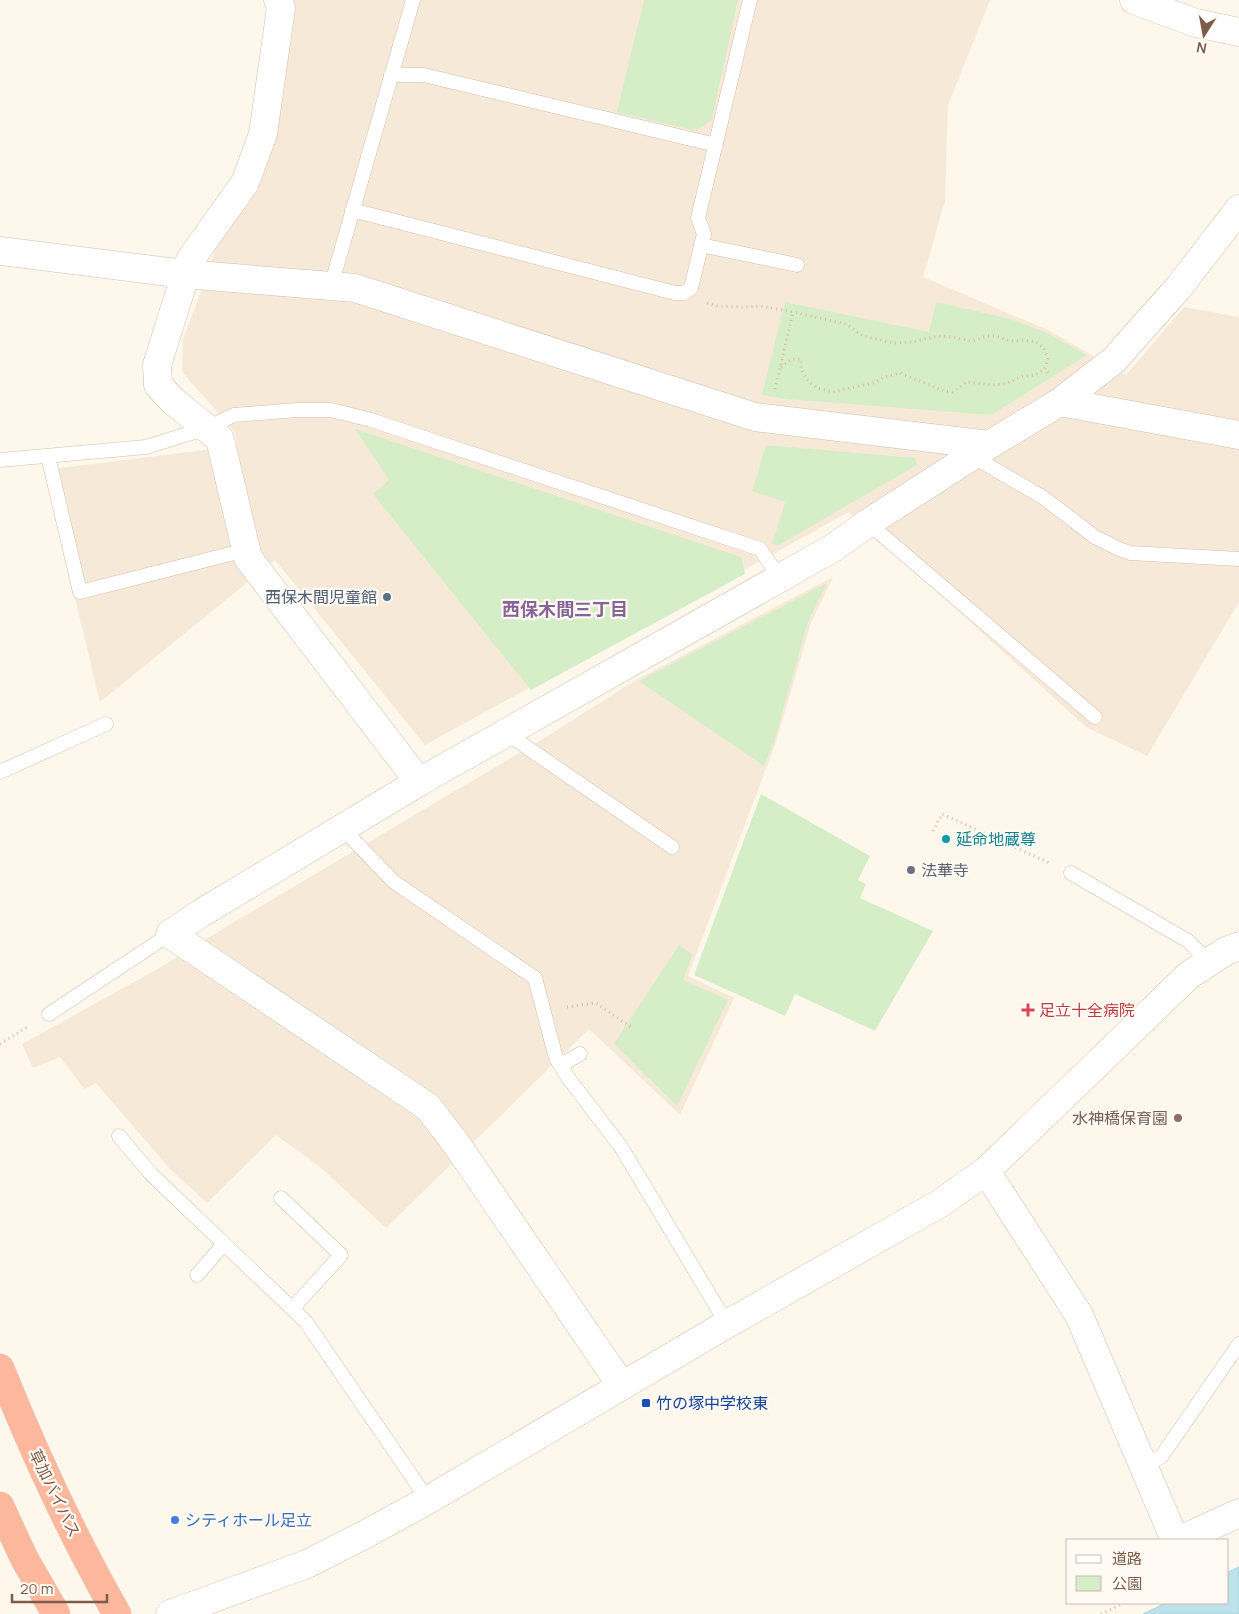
<svg xmlns="http://www.w3.org/2000/svg" width="1239" height="1614" viewBox="0 0 1239 1614" font-family="Manrope,'Noto Sans JP',sans-serif">
	<rect width="100%" height="100%" fill="#fef7eb"/>
	<g fill="#f7e9d8">
		<polygon points="288,0 990,0 948,105 945,201 923,277 1050,331 1126,375 1184,307 1239,317 1239,602 1147,756 1086,727 849,512 425,745 275,560 100,702 44,470 237,446 235,432 182,372 183,339 196,306 215,250 254,192"/>
		<polygon points="833,577 811,623 776,742 688,976 734,998 680,1115 589,1029 386,1228 320,1167 276,1135 207,1203 170,1169 96,1083 84,1089 60,1057 33,1068 22,1044 161,967 229,925 541,740 636,680"/>
	</g>
	<g fill="#d6eec7">
		<polygon points="644,0 738,0 712,119 696,131 617,112"/>
		<polygon points="785,302 929,332 936,302 1011,319 1049,334 1087,355 991,415 786,399 762,395"/>
		<polygon points="355,429 741,557 745,574 531,690 373,494 389,480"/>
		<polygon points="766,445 915,458 917,465 779,545 772,544 785,502 752,491"/>
		<polygon points="827,583 808,622 774,742 764,766 639,681"/>
		<polygon points="761,794 870,856 858,880 866,884 860,898 933,931 875,1031 795,994 785,1016 694,975"/>
		<polygon points="679,945 693,955 683,980 728,1000 677,1106 614,1044"/>
	</g>
	<polygon fill="#bce3eb" stroke="#a1d3de" points="1239,1567 1239,1614 1143,1614 1166,1603 1228,1603 1228,1572"/>
	<g fill="none" stroke-linecap="round" stroke-linejoin="round">
		<g stroke="#d3bfae" stroke-width="15">
			<g id="lane">
				<polyline points="391,75 424,75 716,145"/>
				<polyline points="352,210 675,293 684,293 691,288 704,234 698,218 750,0"/>
				<polyline points="701,245 797,265"/>
				<polyline points="331,286 413,0"/>
				<polyline points="48,456 80,592 246,550"/>
				<polyline points="972,456 1044,498 1095,537 1119,549 1130,553 1239,559"/>
				<polyline points="0,460 146,447 207,428 234,415 297,410 331,410 371,420 760,549 780,578"/>
				<polyline points="868,523 1095,717"/>
				<polyline points="506,733 672,847"/>
				<polyline points="0,772 106,724"/>
				<polyline points="342,828 394,882 535,978 556,1058 569,1079 621,1147 727,1324"/>
				<polyline points="1071,873 1188,941 1209,962"/>
				<polyline points="49,1014 170,934"/>
				<polyline points="561,1065 580,1054"/>
				<polyline points="119,1136 151,1174 306,1322 428,1500"/>
				<polyline points="281,1198 341,1255 292,1309"/>
				<polyline points="197,1275 224,1244"/>
				<polyline points="1143,1465 1161,1457 1239,1344"/>
			</g>
		</g>
		<g stroke="#d3bfae" stroke-width="29">
			<g id="street">
				<polyline points="278,0 281,8 263,134 245,183 190,260 157,365 158,385 173,401 220,439 248,558 419,782"/>
				<polyline points="0,251 185,274 355,288 755,417 989,445"/>
				<polyline points="1060,402 1239,435"/>
				<polyline points="986,1171 1079,1315 1175,1540"/>
				<polyline points="622,1386 457,1145 428,1107 170,934 203,912 419,782 833,548 868,523 989,445 1060,402 1114,360 1179,287 1239,209"/>
				<polyline points="1180,1540 1239,1513"/>
			</g>
		</g>
		<g stroke="#d8c1ad" stroke-width="29">
			<g id="secondary">
				<polyline points="1134,0 1196,23 1239,32"/>
				<polyline points="170,1614 307,1564 364,1535 428,1500 727,1324 939,1204 986,1171 1189,975 1226,951 1239,946"/>
			</g>
		</g>
		<g stroke="#ddd5d0" stroke-width="29">
			<g id="highway">
				<path d="M0 1368C34 1453 72 1535 117 1614"/>
				<polyline points="0,1506 24,1558 56,1614"/>
			</g>
		</g>
		<g stroke="#ddb9a1" stroke-width="3" stroke-dasharray="1 4" stroke-linecap="butt">
			<polyline points="707,303 716,306 742,307 761,306 793,312 846,324 863,336 893,343 912,342 938,336 951,337 973,341 986,336 996,336 1009,341 1024,340 1036,342 1043,347 1048,358 1045,369 1048,373"/>
			<polyline points="781,367 792,359 801,359 801,369 808,381 817,388 833,392 873,383 885,377 900,373 944,391 953,392 966,382 993,385 1005,384 1023,376 1035,375 1045,369"/>
			<polyline points="775,389 793,312"/>
			<polyline points="933,831 942,814 1052,864"/>
			<polyline points="567,1007 596,1003 631,1027"/>
			<polyline points="0,1044 29,1026"/>
			<polyline points="1101,1614 1124,1603"/>
		</g>
		<use href="#lane" stroke="#fff" stroke-width="14"/>
		<use href="#street" stroke="#fff" stroke-width="28"/>
		<use href="#secondary" stroke="#fff" stroke-width="28"/>
		<use href="#highway" stroke="#fdb79d" stroke-width="28"/>
	</g>
	<circle fill="#5c6f8a" stroke="#fffaf3" stroke-width="2" cx="387" cy="597" r="5"/>
	<circle fill="#0f9aa8" stroke="#fffaf3" stroke-width="2" cx="946" cy="839" r="5"/>
	<circle fill="#6b7280" stroke="#fffaf3" stroke-width="2" cx="911" cy="870" r="5"/>
	<path fill="#e0444e" stroke="#fffaf3" stroke-width="2" d="M1025.5 1002.5h5v5h5v5h-5v5h-5v-5h-5v-5h5z"/>
	<circle fill="#8d6e63" stroke="#fffaf3" stroke-width="2" cx="1178" cy="1118" r="5"/>
	<rect fill="#1a4fb4" stroke="#fffaf3" stroke-width="2" x="641" y="1398" width="10" height="10" rx="2.5"/>
	<circle fill="#3f7fe0" stroke="#fffaf3" stroke-width="2" cx="175" cy="1520" r="5"/>
	<g text-anchor="middle" stroke-width="4.5" stroke-linejoin="round" paint-order="stroke">
		<g font-size="16" fill="#4e5e75" stroke="#fffaf3" text-anchor="end">
			<text x="377" y="603">西保木間児童館</text>
		</g>
		<g font-size="16" fill="#0d838f" stroke="#fffaf3" text-anchor="start">
			<text x="956" y="845">延命地蔵尊</text>
		</g>
		<g font-size="16" fill="#5b616d" stroke="#fffaf3" text-anchor="start">
			<text x="921" y="876">法華寺</text>
		</g>
		<g font-size="16" fill="#be3a42" stroke="#fffaf3" text-anchor="start">
			<text x="1039" y="1016">足立十全病院</text>
		</g>
		<g font-size="16" fill="#785e54" stroke="#fffaf3" text-anchor="end">
			<text x="1168" y="1124">水神橋保育園</text>
		</g>
		<g font-size="16" fill="#164399" stroke="#fffaf3" text-anchor="start">
			<text x="656" y="1409">竹の塚中学校東</text>
		</g>
		<g font-size="16" fill="#7d5d4a" stroke="#fffaf3">
			<text transform="translate(55 1493) rotate(64)" y="6">草加バイパス</text>
		</g>
		<g font-size="16" fill="#366cbe" stroke="#fffaf3" text-anchor="start">
			<text x="185" y="1526">シティホール足立</text>
		</g>
		<g font-size="18" font-weight="bold" fill="#876398" stroke="#fffaf3">
			<text x="565" y="616">西保木間三丁目</text>
		</g>
	</g>
	<rect x="1066" y="1539" width="162" height="65" fill="#fffaf3" stroke="#cbbbaf"/>
	<rect x="1076" y="1555" width="25" height="8" fill="#ffffff" stroke="#cbbbaf"/>
	<text x="1112" y="1564" font-size="15" fill="#7d5d4a">道路</text>
	<rect x="1076" y="1576" width="25" height="15" fill="#d6eec7" stroke="#cbbbaf"/>
	<text x="1112" y="1589" font-size="15" fill="#7d5d4a">公園</text>
	<g transform="translate(1204 35) rotate(191)" stroke="#fffaf3" stroke-width="4" paint-order="stroke">
	<path d="M0-4L9 19L0 12L-9 19Z" fill="#7d5d4a"/>
	<text y="-8" font-size="14" font-weight="bold" text-anchor="middle" fill="#7d5d4a">N</text>
	</g>
	<path d="M12 1594v8h95v-8" fill="none" stroke="#7d5d4a" stroke-width="2.5"/>
	<text x="20" y="1594" font-size="15" fill="#7d5d4a" stroke="#fffaf3" stroke-width="4" paint-order="stroke">20 m</text>
</svg>
